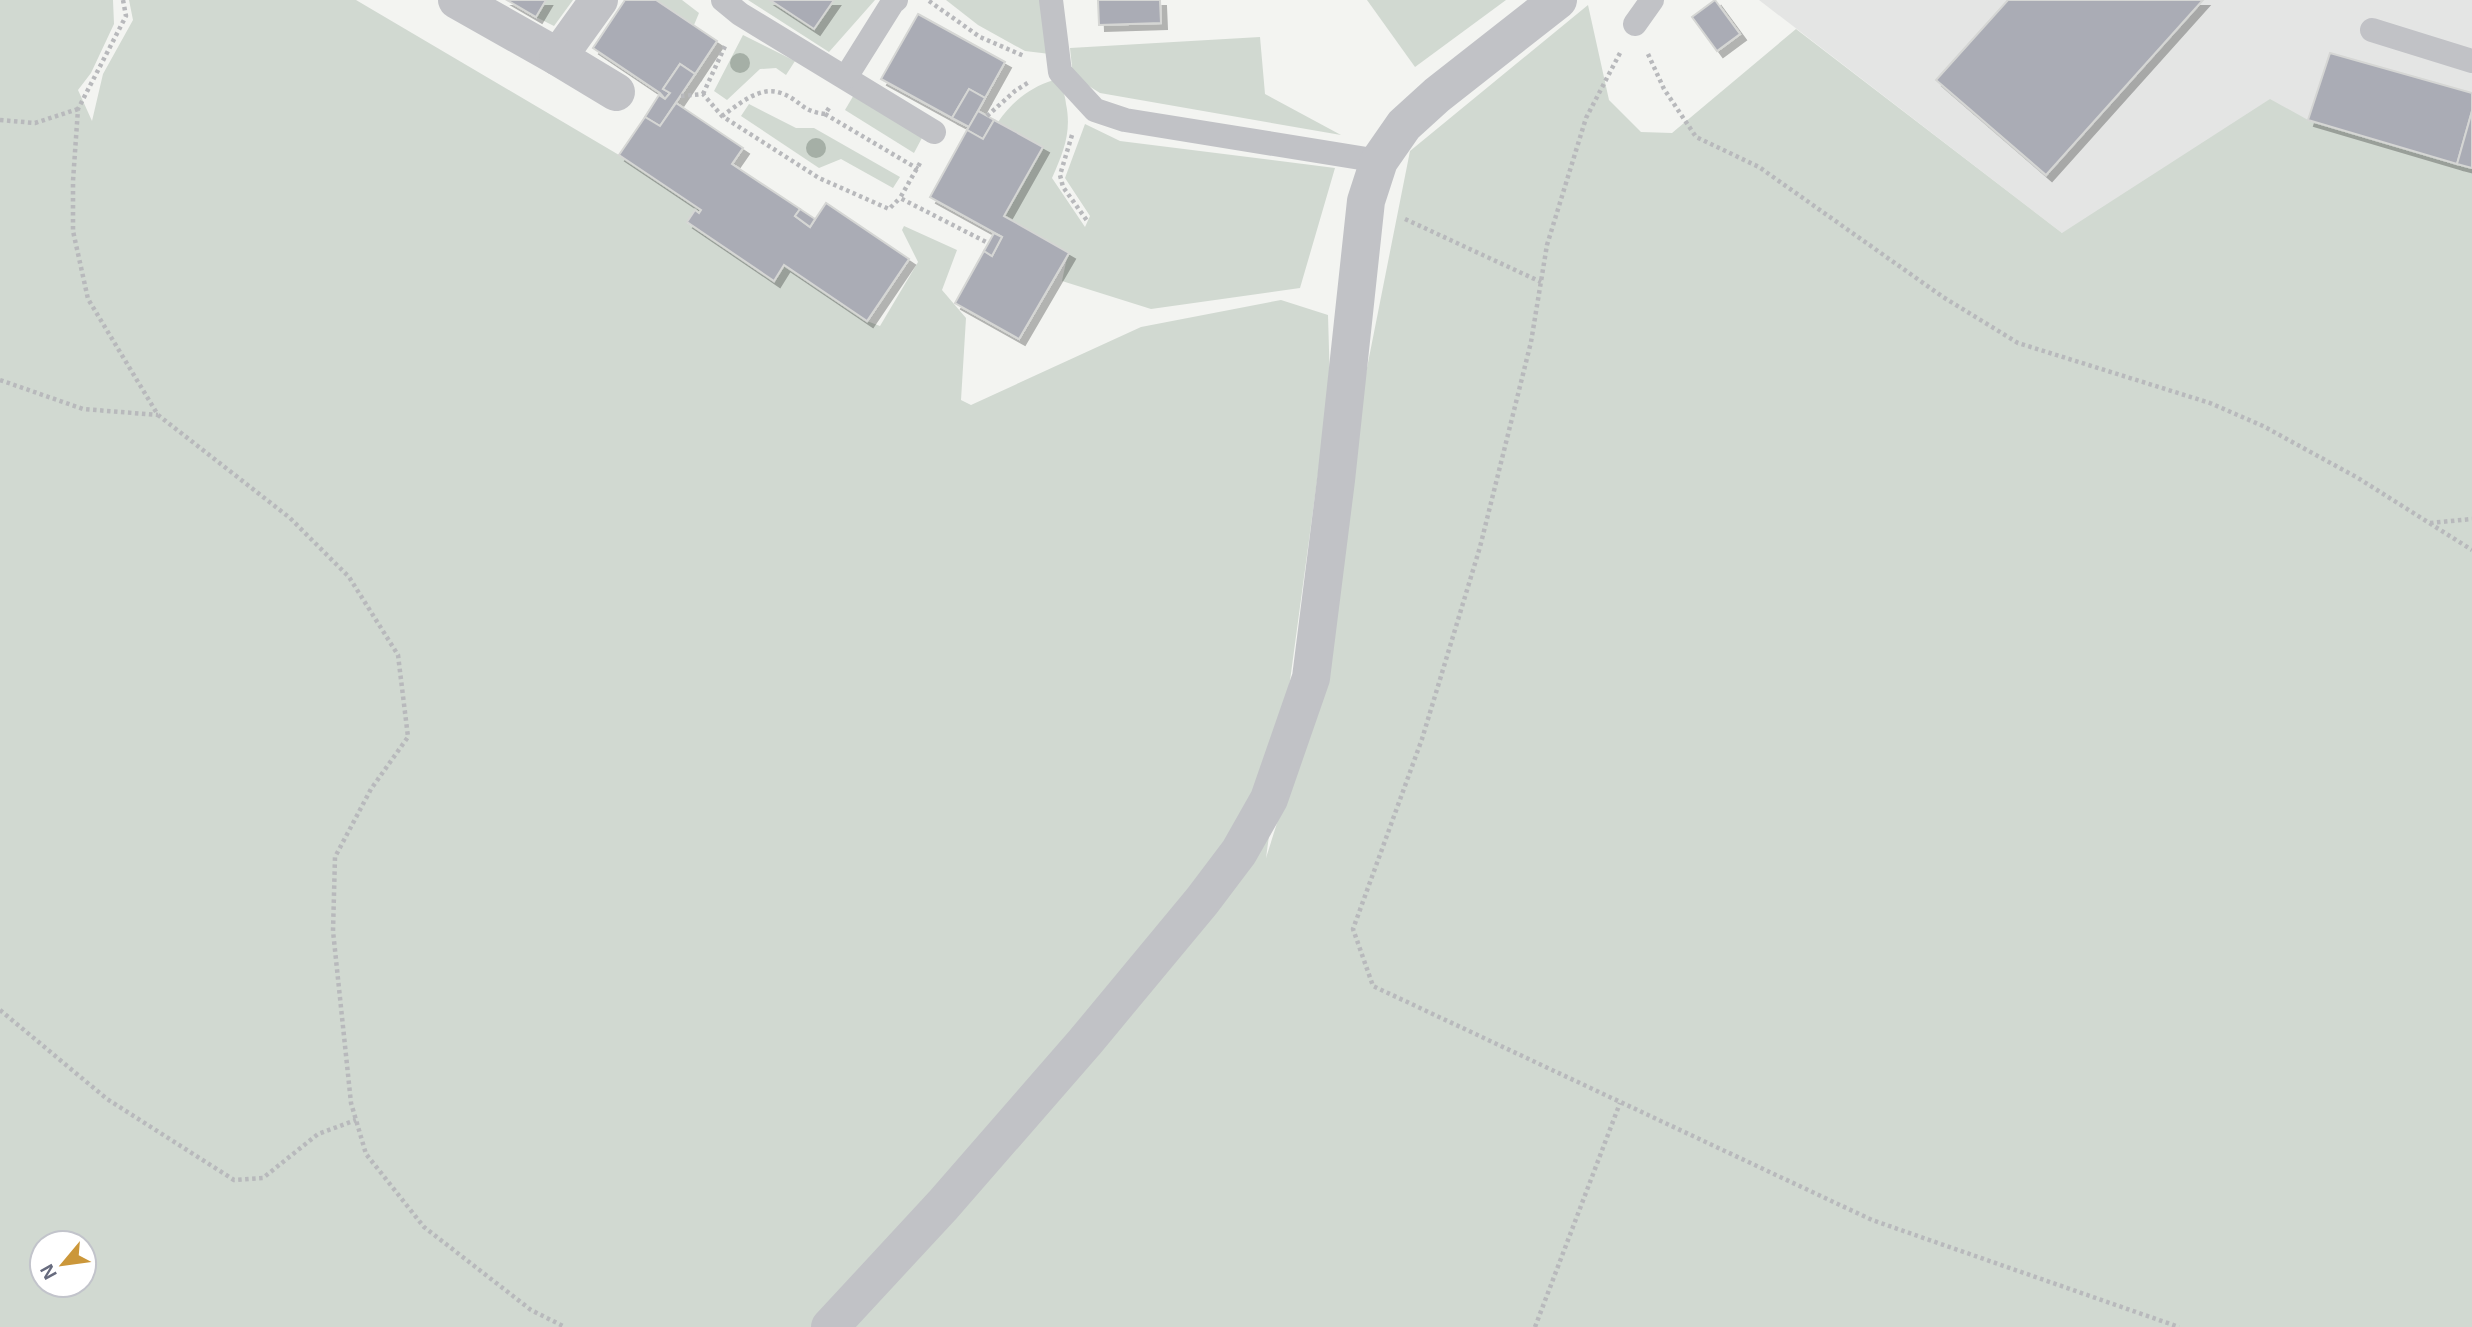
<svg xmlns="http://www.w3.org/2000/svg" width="2472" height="1327" viewBox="0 0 2472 1327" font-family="Helvetica,sans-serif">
	<defs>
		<filter id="shadow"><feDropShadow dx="6" dy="6" stdDeviation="0" flood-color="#0004"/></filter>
	</defs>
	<rect width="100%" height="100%" fill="#f3f4f1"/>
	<polygon fill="#e4e5e4" points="1759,0 2472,0 2472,362 2062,233"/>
	<g fill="#d1d9d1" fill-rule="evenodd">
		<path d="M0 0H113L114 24 91 73 78 90 92 121 103 74 133 20 129 0H356L619 155 701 210 687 223 773 281 784 265 867 321 880 326 918 262 902 230 904 226 957 250 942 290 966 318 961 400 971 405 1141 327 1281 300 1328 315 1330 385 1266 858 1329 658 1360 403 1410 151 1588 5 1609 100 1641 132 1672 133 1796 29 2062 233 2270 99 2308 120 2472 168V1327H0ZM42 1243H84V1285H42Z"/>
		<polygon points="546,0 573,0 554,26 536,17"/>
		<polygon points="656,0 682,0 699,13 694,25"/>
		<polygon points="748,0 771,0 814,29 834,0 875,0 829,52"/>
		<polygon points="946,0 1040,0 1050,54 1025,51 978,25"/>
		<polygon points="1367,0 1506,0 1415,67"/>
		<polygon points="743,35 795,61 786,75 776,68 760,69 727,100 714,91"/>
		<polygon points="1260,37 1265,94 1341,135 1100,93 1073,76 1070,48"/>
		<path d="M1054 80C1062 85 1065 94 1066 104 1072 132 1063 153 1052 178L1085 227 1090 216 1065 178 1085 124 1120 141 1335 168 1300 288 1151 309 1062 281 1068 253 1004 216 1043 147 998 122C1012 102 1030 87 1054 80Z"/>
		<polygon points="855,93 924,134 914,153 845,110"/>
		<polygon points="749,104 796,128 814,128 900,177 893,188 841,159 819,168 741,116"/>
	</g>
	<g fill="#aaacb5" stroke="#d5d6d4" stroke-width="2" filter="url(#shadow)">
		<polygon points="507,0 546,0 536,17"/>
		<polygon points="625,0 656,0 717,41 695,74 680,64 663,89 670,93 665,99 660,93 593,48"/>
		<polygon points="770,0 834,0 814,29"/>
		<polygon points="1098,0 1160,0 1161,23 1099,25"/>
		<polygon points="1715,0 1740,34 1717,51 1692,17"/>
		<polygon points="2008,0 2203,0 2046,175 1936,80"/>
		<polygon points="918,14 1005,62 985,98 969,89 952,118 881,79"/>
		<polygon points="2330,53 2472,93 2472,111 2457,164 2308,120"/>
		<polygon points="680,64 695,74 660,126 645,117 659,95 665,99 670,93 663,89"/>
		<polygon points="969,89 985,98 969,127 952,118"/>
		<polygon points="676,103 743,148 732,164 800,209 795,216 810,227 826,203 909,259 867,321 784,265 774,281 687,222 695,210 699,213 701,210 619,155 645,117 660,126"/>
		<polygon points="978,111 994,120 983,139 967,130"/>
		<polygon points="2472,111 2472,168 2457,164"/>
		<polygon points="994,120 1043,147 1004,216 1069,253 1019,339 955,303 984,251 992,256 1002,237 930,197 967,130 983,139"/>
		<polygon points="800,209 815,219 810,227 795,216"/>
		<polygon points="994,233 1002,237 992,256 984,251"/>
	</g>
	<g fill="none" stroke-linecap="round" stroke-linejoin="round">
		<g stroke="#b8b9bc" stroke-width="4.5" stroke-dasharray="3.5 3.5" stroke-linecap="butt">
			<polyline points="123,0 126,16 78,109 73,181 73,231 88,299 158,415 290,518 349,577 398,655 408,737 371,789 335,857 333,931 351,1103 366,1154 424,1227 531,1310 565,1327"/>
			<polyline points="929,1 980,37 1024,56"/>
			<polyline points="1620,53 1586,118 1547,245 1531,342 1480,547 1422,739 1353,929 1373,986 1872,1220 2179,1327"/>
			<polyline points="1648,54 1664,89 1696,137 1759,167 1943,297 2018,343 2210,403 2263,426 2358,478 2472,550"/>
			<polyline points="703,94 726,44"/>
			<polyline points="681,96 703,94 722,116 819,178 889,209 900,198"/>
			<polyline points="825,114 918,169"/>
			<path d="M722 116C738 105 760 85 781 93 801 100 800 111 825 114L829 108"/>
			<polyline points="987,116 1015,91 1029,82"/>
			<polyline points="0,120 35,123 78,109"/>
			<polyline points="1072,135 1060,175 1063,187 1088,222"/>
			<polyline points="920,163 900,198 988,243"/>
			<polyline points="1405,219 1541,282"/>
			<polyline points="0,380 83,409 158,415"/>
			<polyline points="2430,523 2472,519"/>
			<polyline points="0,1010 107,1099 234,1180 263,1178 318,1134 356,1120"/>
			<polyline points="1535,1327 1620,1103"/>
		</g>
		<g stroke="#c1c2c6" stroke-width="24">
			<polyline points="723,0 740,14 934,132"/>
			<polyline points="1051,0 1060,72 1095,110 1125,120 1379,161"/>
			<polyline points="1635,24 1652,0"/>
			<polyline points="2372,30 2472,61"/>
			<polyline points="846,77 893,2 896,0"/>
		</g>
		<g stroke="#c1c2c6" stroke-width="38">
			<polyline points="457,0 558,57 599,0"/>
			<polyline points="558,57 616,92"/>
		</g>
		<polyline stroke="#c1c2c6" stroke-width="38" points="830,1327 943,1205 1085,1042 1202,901 1239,852 1269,799 1311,678 1336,480 1366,201 1379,161 1404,125 1437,95 1558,0"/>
	</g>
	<g fill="#a5afa6">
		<circle cx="740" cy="63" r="10"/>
		<circle cx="816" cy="148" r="10"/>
	</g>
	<g transform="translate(63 1264) rotate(241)"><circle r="33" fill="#ffffff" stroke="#c2c4cb" stroke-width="2"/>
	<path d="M0-5L12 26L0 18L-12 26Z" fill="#cb973a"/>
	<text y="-10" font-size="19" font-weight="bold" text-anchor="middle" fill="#676b7e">N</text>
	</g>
</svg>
